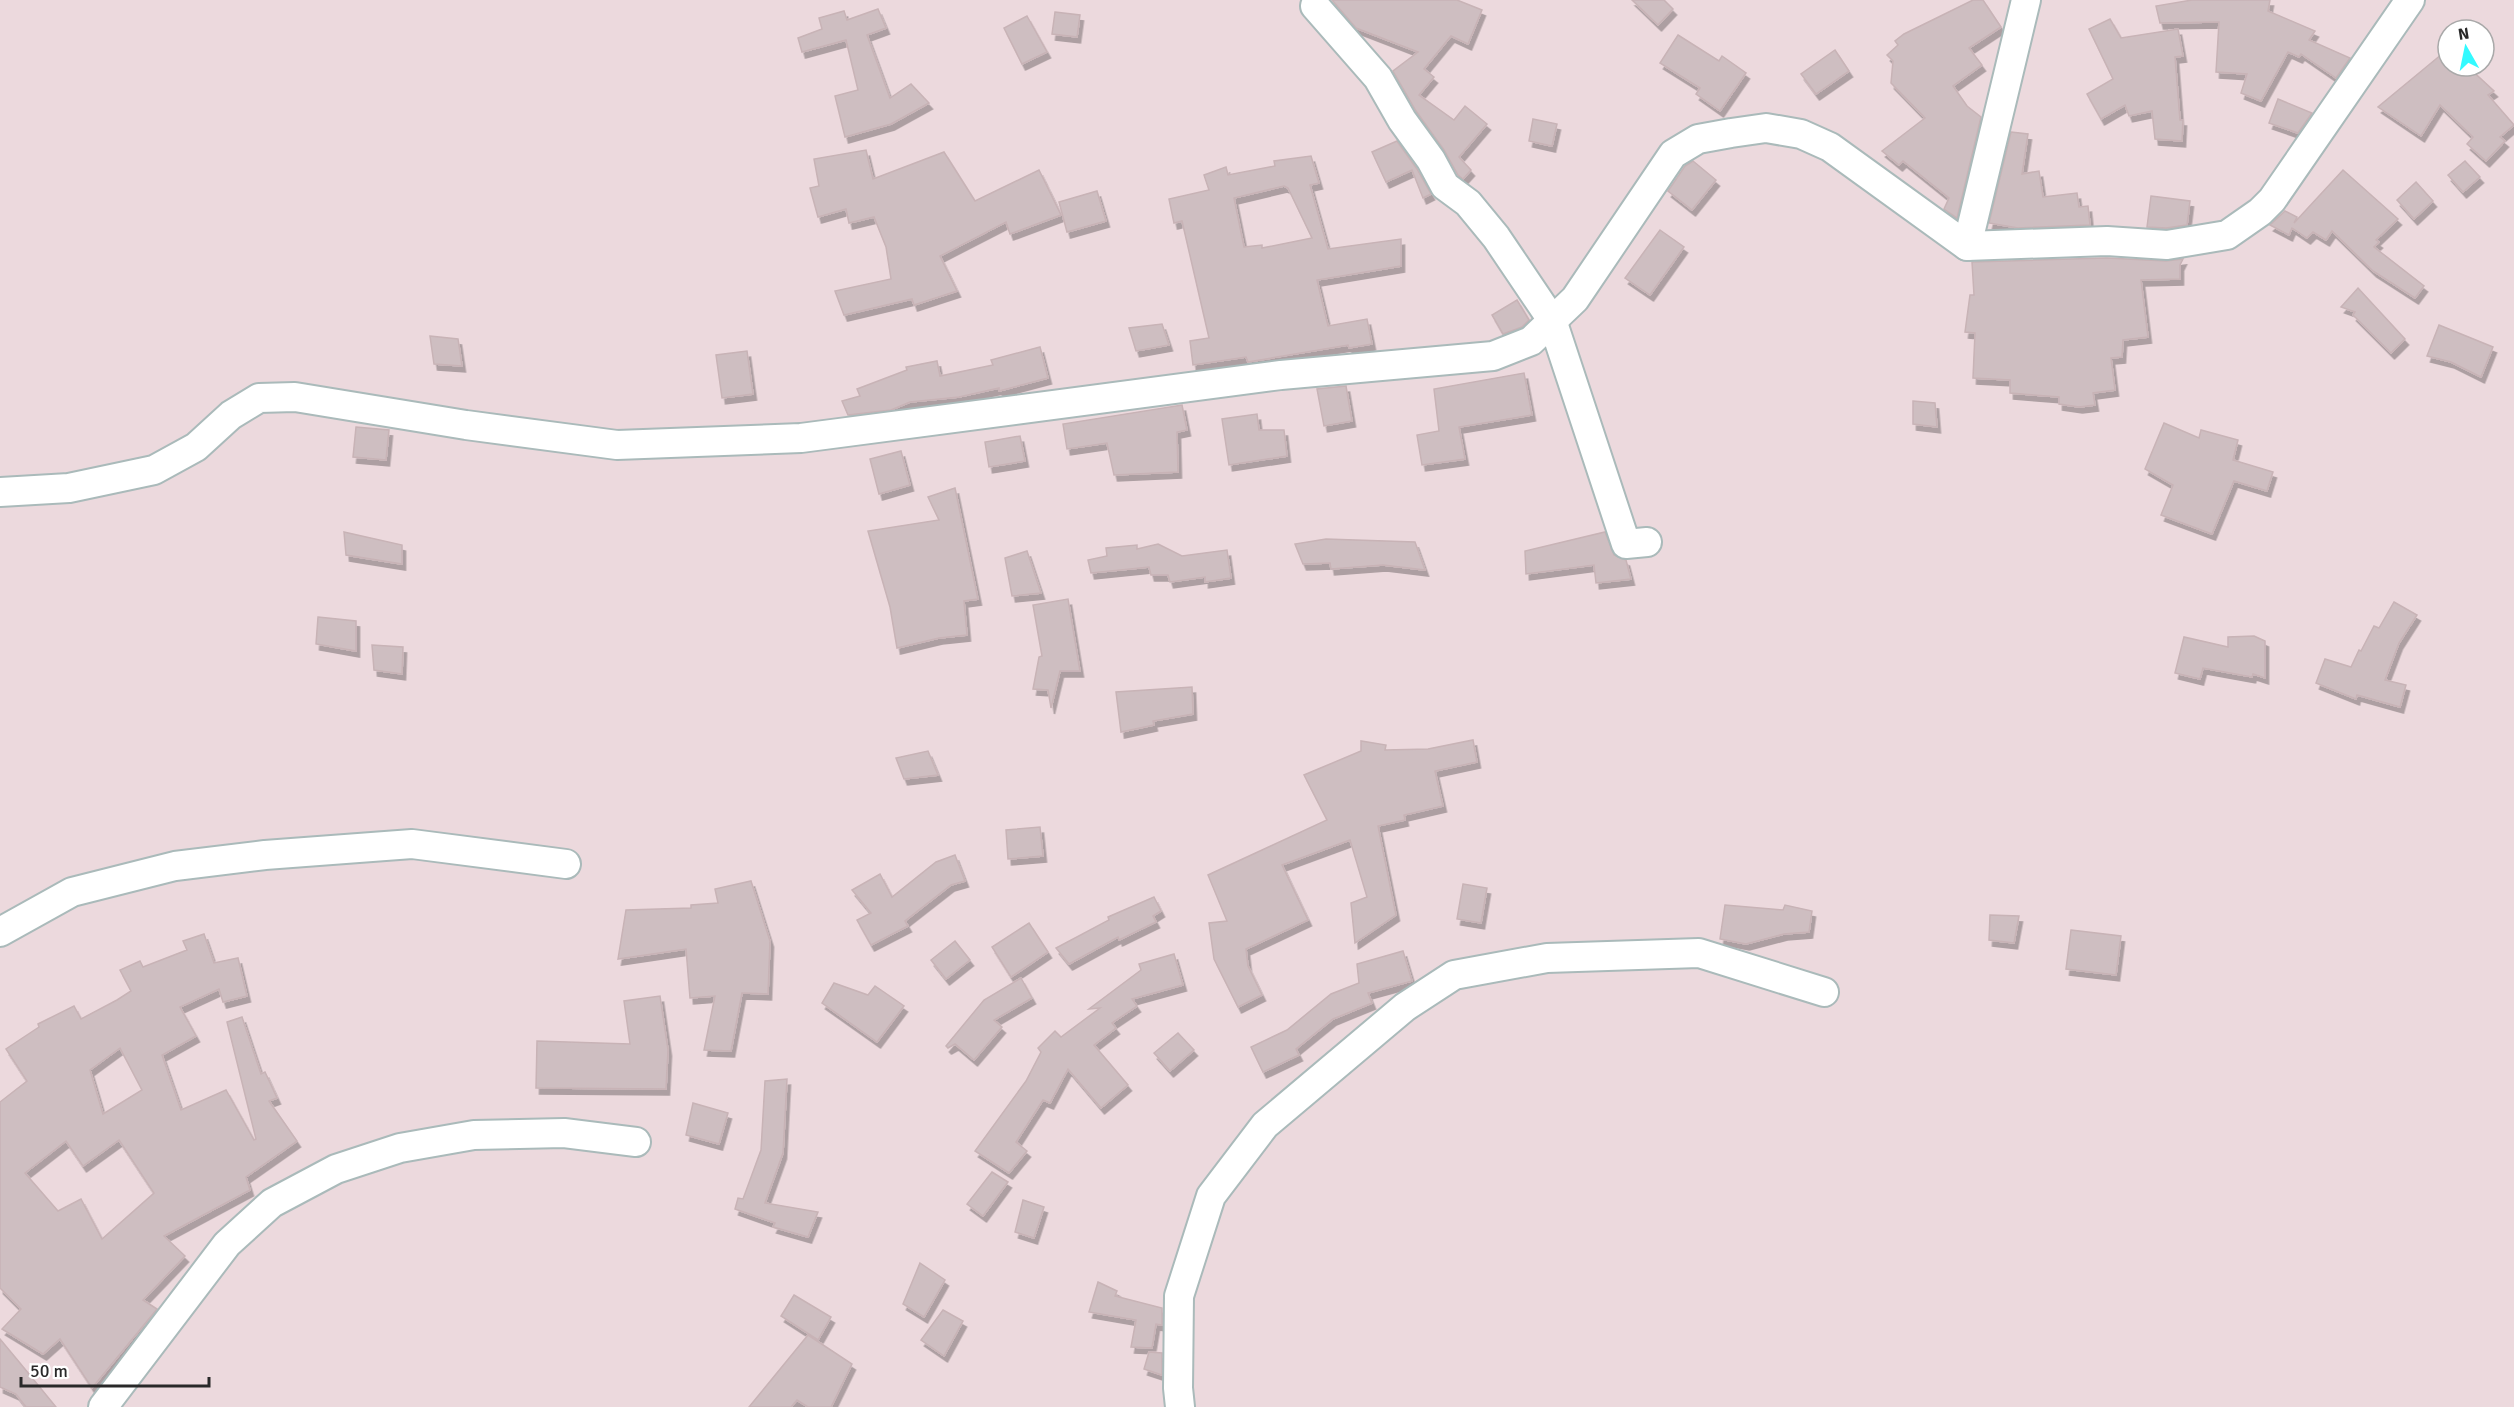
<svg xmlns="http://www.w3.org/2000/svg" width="2514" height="1407" viewBox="0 0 2514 1407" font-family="Signika,sans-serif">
	<defs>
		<filter id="shadow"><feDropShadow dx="3.5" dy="6" stdDeviation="0" flood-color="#0004"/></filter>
	</defs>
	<rect width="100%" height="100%" fill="#ecd9dd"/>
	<g fill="#cebec1" stroke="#c8b3b6" stroke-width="1.5" fill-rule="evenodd" filter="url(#shadow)">
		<polygon points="1332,0 1457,0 1482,10 1468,44 1451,36 1424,69 1434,77 1419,95 1454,120 1465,106 1487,124 1459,157 1471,170 1463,179 1458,175 1444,150 1416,111 1393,71 1418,52 1356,28"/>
		<polygon points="1632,0 1664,0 1673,9 1658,25"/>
		<polygon points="1973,0 1983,0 2001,27 1969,48 1982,65 1953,86 1967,106 1981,117 1957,218 1944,209 1949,198 1903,161 1899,165 1882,151 1925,118 1891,83 1893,61 1887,55 1898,45 1895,41 1904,34"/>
		<polygon points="2192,0 2270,0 2268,11 2315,31 2309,40 2350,58 2336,78 2301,54 2299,57 2288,52 2261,101 2241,93 2247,74 2216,72 2219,22 2160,23 2156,6"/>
		<polygon points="878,9 886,28 867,35 890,98 911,84 929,103 891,124 845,137 835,96 858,90 846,40 802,52 798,38 822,29 819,18 844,11 847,20"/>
		<polygon points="1055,12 1080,15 1077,37 1052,34"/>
		<polygon points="1027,16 1047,52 1022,64 1004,28"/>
		<polygon points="2110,19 2121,38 2178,29 2183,56 2175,57 2180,120 2183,120 2182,141 2155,139 2152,111 2129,116 2125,105 2101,119 2087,94 2113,79 2089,29"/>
		<polygon points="1678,35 1719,61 1722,56 1746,73 1720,111 1696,94 1700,88 1660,63"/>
		<polygon points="2448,49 2448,66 2467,66 2494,91 2488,95 2514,125 2500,137 2505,141 2486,161 2467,144 2473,137 2440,105 2421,136 2378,107"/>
		<polygon points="1835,50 1849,71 1816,94 1801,74"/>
		<polygon points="2278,99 2312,113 2298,133 2269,123"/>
		<polygon points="1533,119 1557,124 1552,146 1529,141"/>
		<polygon points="2011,132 2028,134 2022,174 2039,171 2043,197 2077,193 2079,207 2088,206 2090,225 2018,228 1989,223"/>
		<polygon points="1397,141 1417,169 1431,194 1423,198 1412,170 1386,182 1372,152"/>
		<polygon points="866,150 873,179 944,152 975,201 1039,170 1061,215 1010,234 1006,222 940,256 957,291 914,305 912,299 844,315 835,291 891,279 886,247 874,217 849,223 846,209 818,217 810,188 819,186 814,159"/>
		<path d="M1311 156 1319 183 1310 185 1328 249 1401 239V266L1317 280 1328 326 1367 319 1372 344 1349 348 1348 345 1248 362 1246 357 1193 365 1190 341 1209 338 1182 221 1174 223 1169 199 1209 190 1204 175 1226 167 1228 175 1275 166 1274 161ZM1284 186 1288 188 1312 238 1262 248V245L1244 247 1234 198Z"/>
		<polygon points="1693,161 1716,180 1692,210 1668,191 1685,166"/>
		<polygon points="2465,161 2480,177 2463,192 2448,175"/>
		<polygon points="2343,170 2398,219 2376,240 2379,242 2374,247 2424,286 2415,298 2373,271 2332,231 2326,240 2313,232 2307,238 2292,228 2289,235 2270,225 2285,211 2297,217 2294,223"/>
		<polygon points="2416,182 2433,201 2414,219 2397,200"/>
		<polygon points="1097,191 1106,221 1067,232 1059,202"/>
		<polygon points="2151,196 2190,201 2187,225 2166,228 2147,227"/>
		<polygon points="1660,230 1684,247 1650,295 1625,278"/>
		<polygon points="2107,258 2166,261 2183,259 2180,265 2180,279 2141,280 2148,337 2123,340 2122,357 2111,358 2115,390 2093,393 2095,405 2079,407 2059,404 2059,397 2010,393 2010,380 1973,378 1975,333 1965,332 1970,295 1974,295 1972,262"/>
		<polygon points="2358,288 2405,339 2391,353 2353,315 2355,312 2341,307"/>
		<polygon points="1517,300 1529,320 1522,327 1503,334 1492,315"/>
		<polygon points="1162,324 1169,345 1136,351 1129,328"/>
		<polygon points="2439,325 2493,347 2481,377 2451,362 2427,356"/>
		<polygon points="430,336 458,339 462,366 434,364"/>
		<polygon points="1040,347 1048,378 999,391 999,388 959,397 910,402 891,410 848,415 842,401 860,396 857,389 907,370 906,367 937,361 940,376 993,365 991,360"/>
		<polygon points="747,351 753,394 722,398 716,355"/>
		<polygon points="1524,373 1532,415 1459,427 1465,459 1422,465 1417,435 1439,431 1434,389"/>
		<polygon points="1346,386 1352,421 1324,426 1317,389"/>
		<polygon points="1913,401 1935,403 1937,427 1913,424"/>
		<polygon points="1182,405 1187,430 1177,432 1178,472 1114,475 1107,443 1067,449 1063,424"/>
		<polygon points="1257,414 1259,430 1284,430 1287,456 1229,465 1222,419"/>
		<polygon points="2164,423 2199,438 2201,430 2238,440 2233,460 2273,472 2267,491 2234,481 2212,534 2161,515 2173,485 2145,469"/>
		<polygon points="356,427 389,430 386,460 353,457"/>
		<polygon points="1020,436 1025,461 989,467 985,442"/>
		<polygon points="901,451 910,485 879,494 870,459"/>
		<polygon points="955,488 978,599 964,601 967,635 939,638 897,648 890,607 868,531 939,520 928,497"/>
		<polygon points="344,532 402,545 402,564 346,555"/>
		<polygon points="1605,532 1614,555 1626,560 1631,579 1596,583 1594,565 1526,574 1525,551"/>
		<polygon points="1326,539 1415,542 1425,570 1383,565 1331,569 1330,563 1303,564 1295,544"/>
		<polygon points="1158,544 1182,556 1227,550 1231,578 1205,582 1205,577 1170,582 1168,575 1151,575 1149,567 1091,573 1088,560 1107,556 1106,548 1137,545 1137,549"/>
		<polygon points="1027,551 1041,593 1012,596 1005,558"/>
		<polygon points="1068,599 1080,671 1060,671 1051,708 1048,690 1033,689 1039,657 1042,656 1033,605"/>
		<polygon points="2394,602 2417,615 2399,643 2385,680 2406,685 2400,707 2357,695 2356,699 2316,683 2325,659 2351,667 2359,650 2361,651 2374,626 2379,628"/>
		<polygon points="318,617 356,621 356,651 316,644"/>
		<polygon points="2254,636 2265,641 2265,678 2253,674 2252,677 2203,668 2200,679 2175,673 2184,637 2228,647 2228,637"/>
		<polygon points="372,645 403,647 402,674 374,670"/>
		<polygon points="1192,687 1193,714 1153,721 1154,725 1121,732 1116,692"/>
		<polygon points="1473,740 1477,762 1435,771 1443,806 1404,815 1405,820 1378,826 1396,915 1355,943 1351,903 1367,897 1350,840 1282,865 1308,920 1246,949 1248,966 1262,995 1238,1007 1214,959 1209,923 1227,921 1208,875 1327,820 1304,775 1361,751 1361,741 1386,745 1385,750 1428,749"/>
		<polygon points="928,751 938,775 904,779 896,758"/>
		<polygon points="1040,827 1043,856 1008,859 1006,830"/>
		<polygon points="955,855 965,881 951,885 905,921 908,926 871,945 857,920 871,913 852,890 880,874 892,897 936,862"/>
		<polygon points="751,881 770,941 768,994 742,993 731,1051 704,1050 715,996 690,998 686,949 618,959 626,910 691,908 691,905 718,903 715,889"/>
		<polygon points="1463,884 1487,888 1481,923 1457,919"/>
		<polygon points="1154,897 1161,911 1153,916 1156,922 1119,940 1118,937 1069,964 1056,948 1109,920 1108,917"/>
		<polygon points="1725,905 1783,910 1785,905 1812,911 1809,932 1784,934 1746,944 1720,939"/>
		<polygon points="1990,915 2019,916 2014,943 1989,940"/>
		<polygon points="1029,923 1048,952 1011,977 992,947"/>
		<polygon points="2071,930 2121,936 2116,975 2066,969"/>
		<path d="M204 934 214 963 238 958 247 996 223 1002 219 989 180 1007 196 1036 162 1055 181 1110 226 1090 254 1140 256 1139 227 1022 242 1017 261 1074 265 1072 277 1098 269 1101 297 1141 246 1177 250 1190 164 1236 185 1256 143 1300 157 1309 92 1388 60 1339 43 1354 2 1329 21 1309 0 1288V1102L27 1081 6 1049 39 1027 38 1024 74 1006 81 1019 117 1000 131 991 120 970 140 961 143 967 187 950 183 941ZM120 1048 142 1090 103 1114 90 1070ZM119 1140 154 1193 102 1239 81 1199 58 1211 25 1173 66 1141 83 1166Z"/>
		<polygon points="955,941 970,960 946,979 931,960"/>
		<polygon points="1403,951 1412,981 1368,993 1372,1003 1333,1019 1296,1049 1299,1055 1263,1072 1251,1047 1287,1030 1331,994 1359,983 1357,964"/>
		<polygon points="1174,954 1183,985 1132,999 1137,1006 1112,1023 1116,1028 1094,1045 1128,1085 1101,1108 1068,1069 1050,1103 1043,1100 1016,1142 1027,1151 1009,1173 975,1151 1026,1081 1041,1052 1038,1048 1055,1031 1061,1037 1100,1008 1089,1009 1141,970 1139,964"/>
		<polygon points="1021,978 1032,998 994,1020 1002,1027 974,1060 955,1044 948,1048 946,1046 984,1000"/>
		<polygon points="834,983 868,995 875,986 904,1006 877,1042 822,1003"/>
		<polygon points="660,996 668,1050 666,1089 536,1088 537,1041 630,1044 624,1001"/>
		<polygon points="1178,1033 1194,1050 1170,1071 1154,1053"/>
		<polygon points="787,1079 783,1153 765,1203 818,1212 808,1237 773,1227 775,1223 735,1209 738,1198 743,1199 761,1150 765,1081"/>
		<polygon points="693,1103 728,1113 719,1144 686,1135"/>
		<polygon points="992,1172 1008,1182 983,1216 967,1204"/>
		<polygon points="1023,1200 1044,1207 1034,1238 1015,1232"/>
		<polygon points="920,1263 945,1280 924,1317 903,1304"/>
		<polygon points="1098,1282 1117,1291 1115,1296 1162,1308 1162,1325 1156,1324 1152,1348 1131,1347 1136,1320 1089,1312"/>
		<polygon points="794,1295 831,1317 818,1340 781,1316"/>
		<polygon points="943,1310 963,1321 944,1356 921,1340"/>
		<polygon points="808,1335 852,1364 831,1407 808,1407 797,1400 791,1407 749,1407"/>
		<polygon points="0,1339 20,1363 56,1407 26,1407 16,1394 0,1387"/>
		<polygon points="1149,1352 1162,1353 1162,1375 1144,1369"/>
	</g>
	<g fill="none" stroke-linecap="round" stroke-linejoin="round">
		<g stroke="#aababa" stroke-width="32">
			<g id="street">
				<polyline points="1315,6 1378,78 1402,120 1431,160 1445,186 1468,203 1496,237 1552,320 1626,544 1647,542"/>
				<polyline points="1967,246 2026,0"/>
				<polyline points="0,492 69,488 154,470 196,447 231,415 259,398 295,397 466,425 617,445 801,438 1281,375 1493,356 1531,341 1575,299 1673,154 1698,139 1731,133 1766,128 1801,134 1830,147 1967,246 2107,241 2167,245 2227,235 2260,212 2272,200 2410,0"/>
				<polyline points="0,932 72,892 175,866 265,855 412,844 566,864"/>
				<polyline points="103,1407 227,1244 272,1203 336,1169 400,1148 474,1135 564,1133 636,1142"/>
				<polyline points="1180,1407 1178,1388 1179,1296 1211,1196 1265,1125 1405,1007 1454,975 1547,958 1699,953 1824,992"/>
			</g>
		</g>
		<use href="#street" stroke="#fff" stroke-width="28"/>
	</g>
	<g transform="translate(2466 48) rotate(351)"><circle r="28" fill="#ffffff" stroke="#a9a9a9" stroke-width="1.5"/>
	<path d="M0-4.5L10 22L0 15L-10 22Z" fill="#33faff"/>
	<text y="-9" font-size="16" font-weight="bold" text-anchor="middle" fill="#292929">N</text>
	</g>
	<path d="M21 1377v9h188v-9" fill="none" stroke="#292929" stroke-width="3"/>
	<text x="30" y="1377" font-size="18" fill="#292929" stroke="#ffffff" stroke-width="4.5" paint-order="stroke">50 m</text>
</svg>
